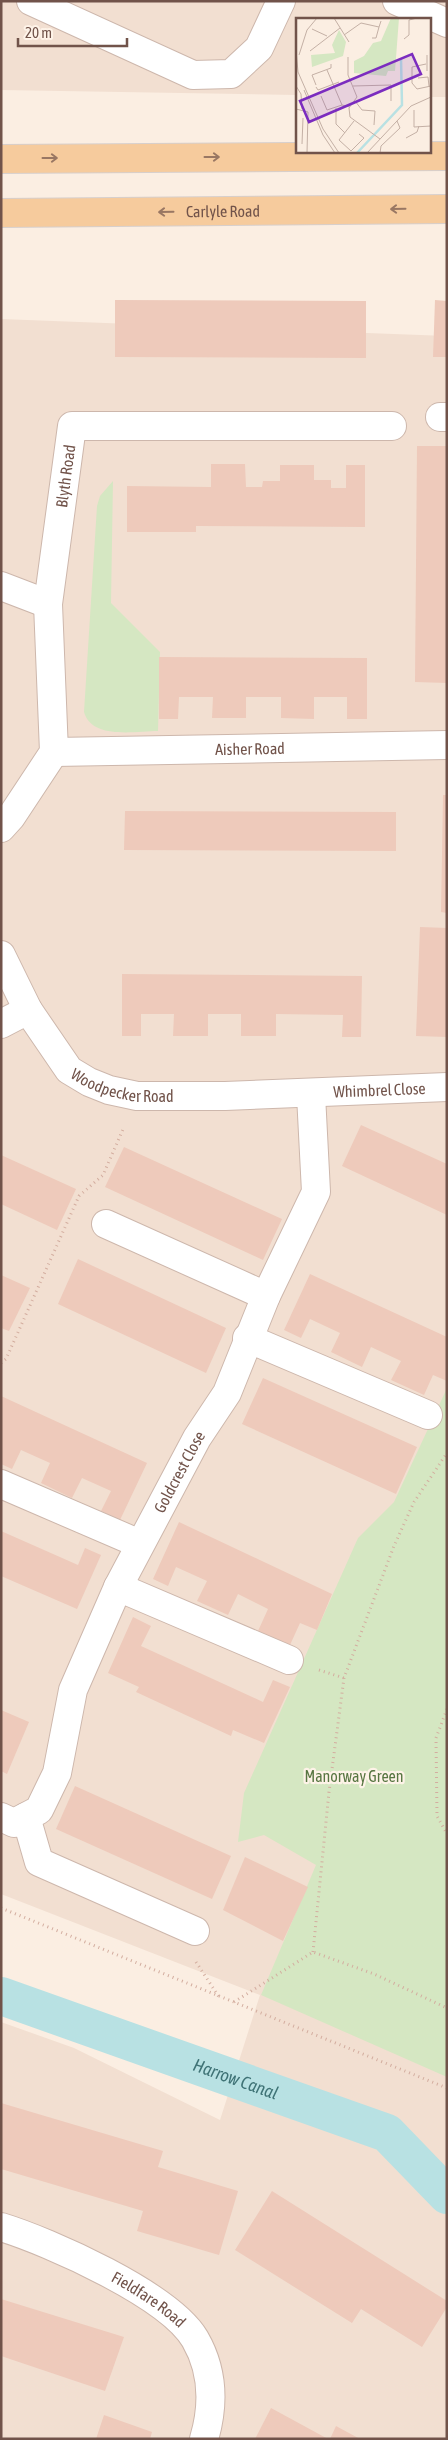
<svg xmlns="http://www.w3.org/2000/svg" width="448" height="2440" viewBox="0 0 448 2440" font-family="'Asap Condensed',sans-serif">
	<rect width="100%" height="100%" fill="#fbeee2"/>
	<g fill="#f2dfd1">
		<polygon points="1,1 447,1 447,97 429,97 429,19 297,19 297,95 1,90"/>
		<polygon points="1,319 447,336 447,2439 1,2439 1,2022 74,2048 220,2120 260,1995 1,1894"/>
	</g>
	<g fill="#d5e7c2">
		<path d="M113 481 111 603 160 652 158 731C135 731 92 740 84 712L97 506 100 496Z"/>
		<polygon points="447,1388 447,2077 261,1995 316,1865 264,1835 238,1842 244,1793 358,1538 394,1502"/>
	</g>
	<polygon fill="#b8e1e3" stroke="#9fd2d4" points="447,2170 447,2210 429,2189"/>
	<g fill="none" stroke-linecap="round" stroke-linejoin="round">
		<path stroke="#b8e1e3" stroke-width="38" id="s1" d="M1 1996 387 2133 447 2195"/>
	</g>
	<g fill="#eecabb">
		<polygon points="115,300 366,301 366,358 115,357"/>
		<polygon points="435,300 447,301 447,357 433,357"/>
		<polygon points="417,446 447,446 447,683 415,682"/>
		<polygon points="211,464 245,464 246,487 262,487 263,481 280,481 280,465 314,465 314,480 331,480 331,488 346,488 346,465 365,465 365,527 196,526 196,532 127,532 127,486 211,487"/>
		<polygon points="159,657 367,658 367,719 347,719 347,697 314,697 314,719 281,718 281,697 246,697 246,718 212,718 213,697 179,697 178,719 159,719"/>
		<polygon points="443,795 447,795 447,913 441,912"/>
		<polygon points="125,811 396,812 396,851 124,850"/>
		<polygon points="420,927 447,928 447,1037 416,1036"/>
		<polygon points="122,974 362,976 361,1037 342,1037 343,1015 276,1014 276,1036 241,1036 241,1014 208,1014 208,1036 173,1036 174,1014 141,1014 141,1036 122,1036"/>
		<polygon points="361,1125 447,1164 447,1215 342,1166"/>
		<polygon points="124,1147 282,1219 263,1260 105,1187"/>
		<polygon points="1,1155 76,1189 57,1230 1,1204"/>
		<polygon points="78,1259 226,1328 206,1373 58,1304"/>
		<polygon points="310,1274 447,1337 447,1381 433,1375 424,1395 391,1380 401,1361 371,1347 362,1367 331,1352 340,1333 310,1319 301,1338 284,1330"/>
		<polygon points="1,1275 30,1288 9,1331 1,1328"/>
		<polygon points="263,1378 417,1447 396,1494 242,1424"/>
		<polygon points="1,1396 147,1463 120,1520 101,1511 111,1491 82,1478 72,1498 41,1483 50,1463 21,1450 12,1469 1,1464"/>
		<polygon points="179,1522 332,1594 317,1630 300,1623 290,1645 258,1631 268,1609 238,1594 228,1615 197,1601 207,1581 176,1567 168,1586 153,1579"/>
		<polygon points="1,1531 78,1565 85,1548 101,1555 77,1609 1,1576"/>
		<polygon points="133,1617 151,1626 141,1646 263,1702 273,1680 290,1687 264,1743 233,1730 231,1736 136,1692 139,1687 108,1673"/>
		<polygon points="1,1710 29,1722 7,1774 1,1771"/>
		<polygon points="75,1786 231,1856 212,1899 56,1829"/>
		<polygon points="245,1857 308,1887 283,1941 223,1910"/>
		<polygon points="1,2103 163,2151 158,2167 238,2191 219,2255 137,2231 143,2211 1,2169"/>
		<polygon points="272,2191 447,2301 447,2307 422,2347 361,2309 352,2323 235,2250"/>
		<polygon points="1,2299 124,2337 105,2391 1,2356"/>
		<polygon points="271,2408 328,2439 255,2439"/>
		<polygon points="104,2415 152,2432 150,2439 96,2439"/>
		<polygon points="336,2426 360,2439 330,2439"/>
	</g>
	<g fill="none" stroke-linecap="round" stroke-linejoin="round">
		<g stroke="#cdb7ac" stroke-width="30">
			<g id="minor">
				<polyline points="31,1 193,75 231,74 259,48 281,1"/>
				<polyline points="397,1 447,23"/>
				<polyline points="440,417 447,417"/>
				<polyline points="1,586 48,604"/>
				<path id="s2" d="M54 752 447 745"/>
				<path id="s3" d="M1 828 11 817 54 752 48 604 72 426H392"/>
				<path id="s4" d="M1 955 28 1010 69 1070 89 1082 109 1090 137 1096H225L447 1087"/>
				<polyline points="1,1024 28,1010"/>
				<polyline points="106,1224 266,1296"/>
				<polyline points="247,1338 428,1415"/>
				<polyline points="1,1484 140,1544"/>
				<polyline points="118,1587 289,1660"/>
				<path id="s5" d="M1 1817 14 1823 39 1810 57 1773 73 1690 118 1587 197 1438 227 1393 266 1296 316 1192 311 1095"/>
				<polyline points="26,1817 39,1862 195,1931"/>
				<path id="s6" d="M1 2227C50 2242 169 2295 195 2339 213 2370 214 2405 204 2439"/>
			</g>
		</g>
		<g stroke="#d7cfcc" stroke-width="30">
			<g id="major">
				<polyline points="1,159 447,156"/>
				<path id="s7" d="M1 213 447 209"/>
			</g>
		</g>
		<g stroke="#d3ad9f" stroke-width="3" stroke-dasharray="1 4" stroke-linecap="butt">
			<polyline points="1,1363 6,1359 79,1196 103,1175 124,1127"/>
			<polyline points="319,1670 344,1678"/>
			<polyline points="447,1709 436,1738 437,1816 447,1834"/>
			<polyline points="1,1908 447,2088"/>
			<polyline points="313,1952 329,1792 344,1678 394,1546 414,1502 447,1453"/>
			<polyline points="196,1962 219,1997"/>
			<polyline points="234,2002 313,1952 374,1974 447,2008"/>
		</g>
		<use href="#minor" stroke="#fff" stroke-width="28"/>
		<use href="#major" stroke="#f6cb9d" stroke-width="28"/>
	</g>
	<defs><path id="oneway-shaft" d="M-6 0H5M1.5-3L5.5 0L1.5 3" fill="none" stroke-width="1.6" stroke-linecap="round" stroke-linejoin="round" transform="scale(1.25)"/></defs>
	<g stroke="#997763">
		<use href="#oneway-shaft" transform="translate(212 157)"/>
		<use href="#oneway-shaft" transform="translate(50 158)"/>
		<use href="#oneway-shaft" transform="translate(398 209) rotate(179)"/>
		<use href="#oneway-shaft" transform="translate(166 212) rotate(179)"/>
	</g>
	<g text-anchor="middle" stroke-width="4.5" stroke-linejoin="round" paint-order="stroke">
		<g font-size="16" fill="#71534a" stroke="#fef3e8">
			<text dy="6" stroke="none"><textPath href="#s7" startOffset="222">Carlyle Road</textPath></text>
			<text dy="6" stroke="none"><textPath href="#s3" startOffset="370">Blyth Road</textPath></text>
			<text dy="6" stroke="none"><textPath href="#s2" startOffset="196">Aisher Road</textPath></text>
			<text dy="6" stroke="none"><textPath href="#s4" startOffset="191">Woodpecker Road</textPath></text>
			<text dy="6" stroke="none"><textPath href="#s4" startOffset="450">Whimbrel Close</textPath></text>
			<text dy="6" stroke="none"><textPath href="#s5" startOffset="411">Goldcrest Close</textPath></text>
			<text dy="6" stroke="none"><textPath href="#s6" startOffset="165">Fieldfare Road</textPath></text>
		</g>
		<g font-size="16" fill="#587642" stroke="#fef3e8">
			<text x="354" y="1782">Manorway Green</text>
		</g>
		<g font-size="18" font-style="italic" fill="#3f7376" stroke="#fef3e8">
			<text dy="6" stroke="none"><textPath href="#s1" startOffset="249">Harrow Canal</textPath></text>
		</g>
	</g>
	<g transform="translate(296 18)">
		<rect width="135" height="135" fill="#fbeee2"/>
		<path d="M95 0H103L99 53H92L90 58 58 55V43L68 38 77 25 85 23ZM43 12 50 24 47 38 16 49 15 37 39 35 36 27Z" fill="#d5e7c2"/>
		<path fill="none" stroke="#b8e1e3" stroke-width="2.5" d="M61 135 106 87 105 40"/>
		<path fill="none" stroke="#c4b0a5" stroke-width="1" d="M38 0 53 24M16 11 31 18M48 17 65 5 83 9 85 3M76 20H80L83 9M108 21 113 17V2L121 0M0 32 2 54 27 111 43 135M14 33 44 10M3 37 11 12 21 0M131 37V53M52 39V57L61 79 53 90 54 99 84 121M130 46 116 49V65L121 71 135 68M31 52 46 87M122 60 132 59 133 68M20 67 16 57 35 50V46M0 68 5 76 6 91M57 68 95 67V83M20 69 22 72 43 64M8 72 27 117 39 135M25 78 31 92 46 87 54 89M59 83 66 92 79 93 78 107M40 90V106L49 115M0 91 12 94 11 135M118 92V109L135 108M58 103 43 122 55 133 68 120 63 116M110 120 121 114 123 108M6 126 7 100M71 135 115 88 135 79M84 135 85 128 104 110 101 103"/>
		<path fill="#7b2cbf" fill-opacity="0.15" stroke="#7b2cbf" stroke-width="2.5" d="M116 36 125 56 13 104 4 83Z"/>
		<rect width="135" height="135" fill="none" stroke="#71534a" stroke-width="2.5"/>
	</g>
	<rect width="448" height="2440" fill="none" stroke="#71534a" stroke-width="5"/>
	<path d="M18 38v8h109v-8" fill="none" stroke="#71534a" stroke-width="2.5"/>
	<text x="25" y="38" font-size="15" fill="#71534a" stroke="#fef3e8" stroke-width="4" paint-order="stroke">20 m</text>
</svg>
